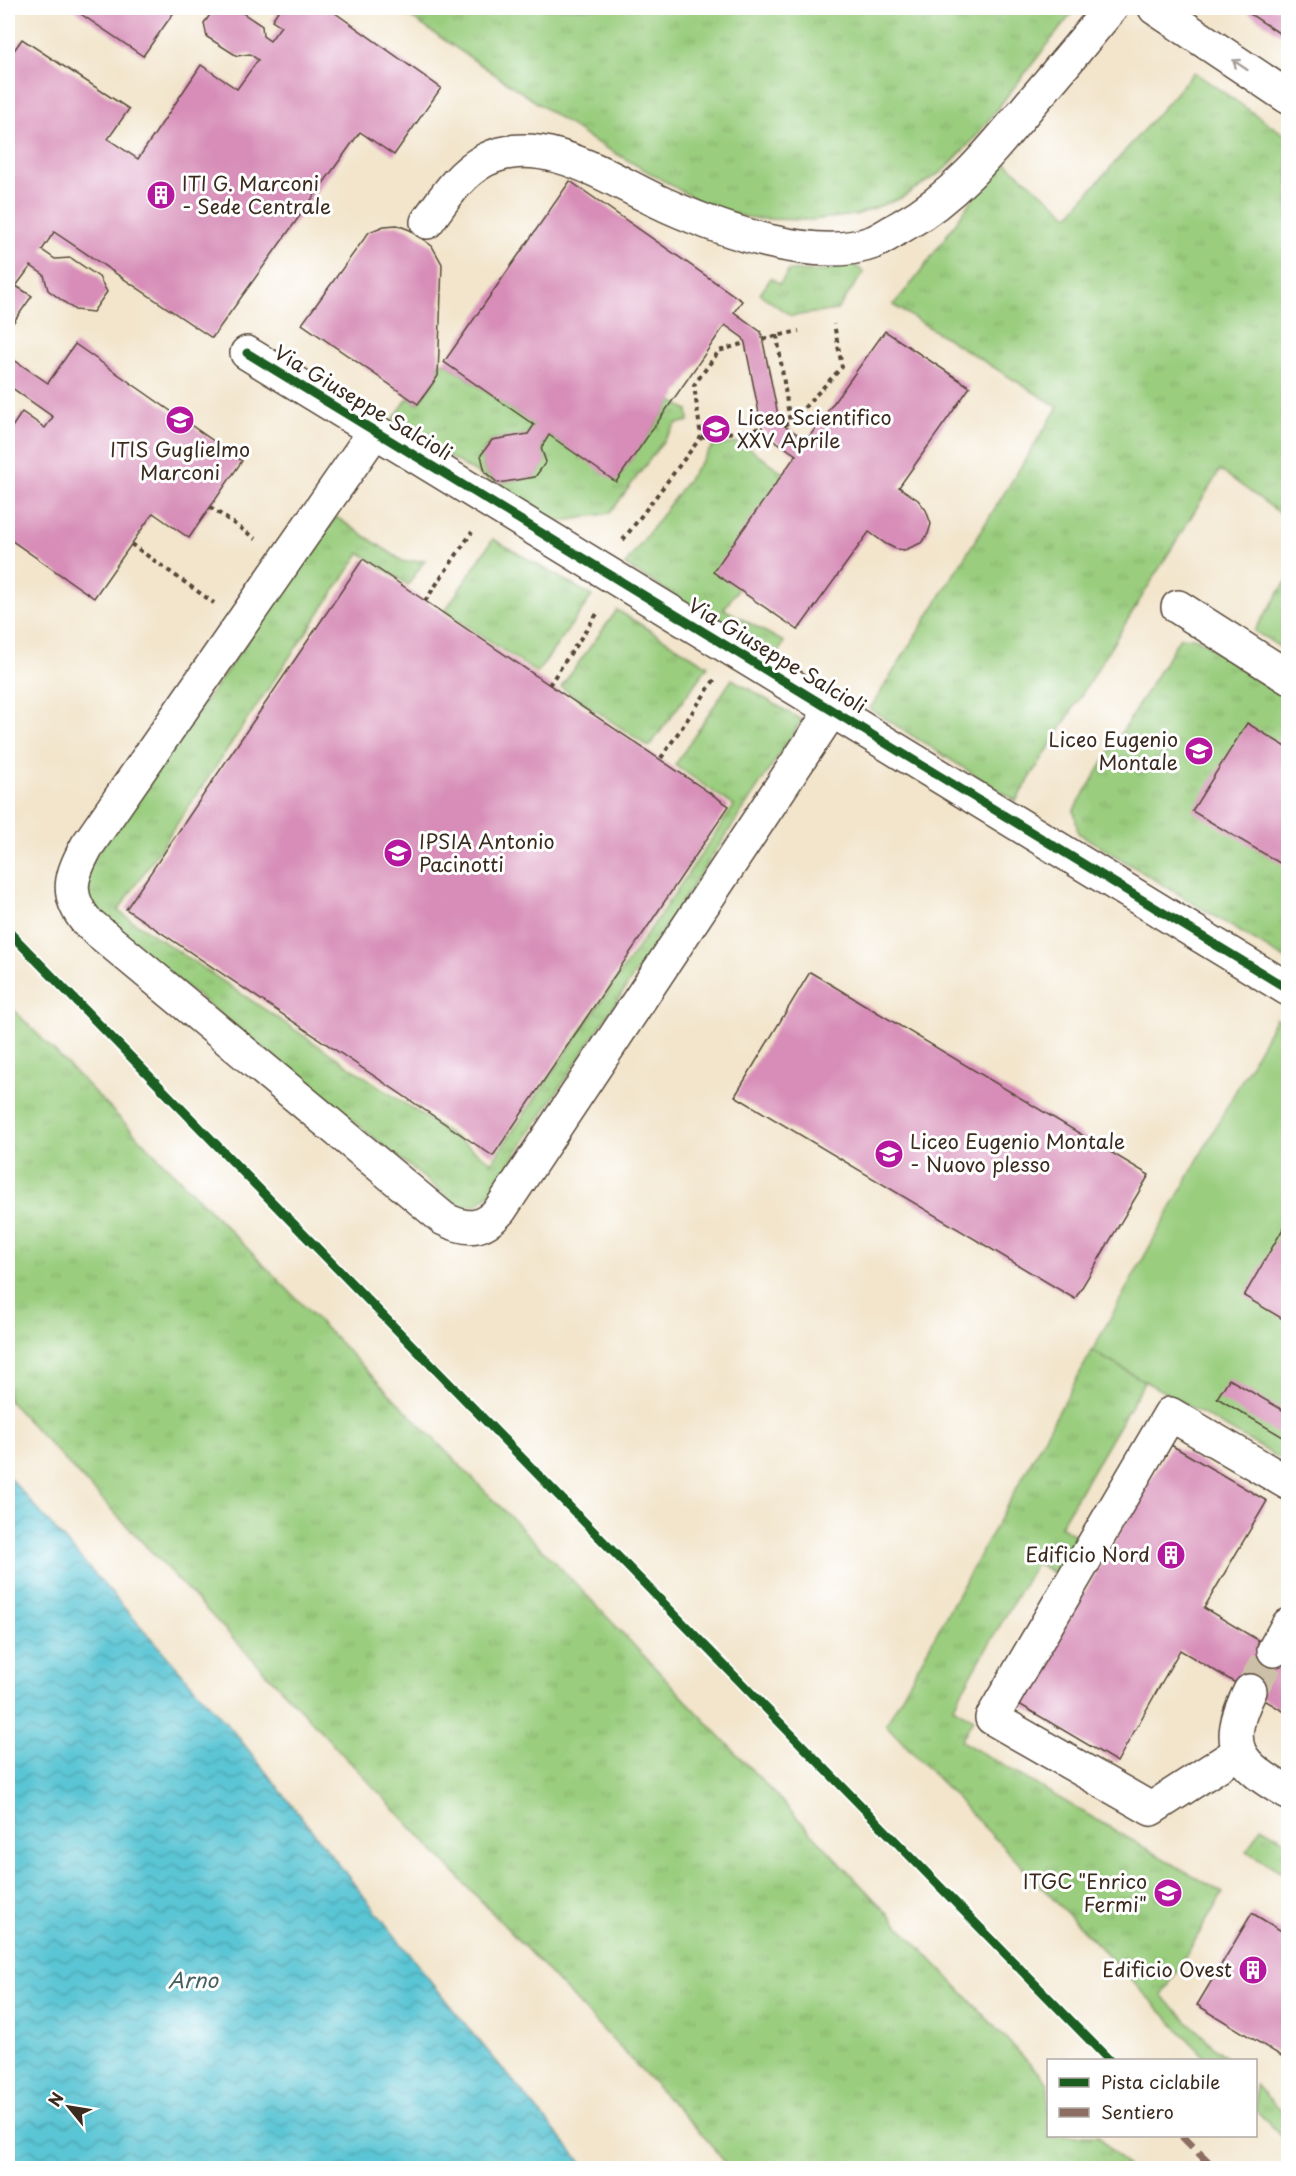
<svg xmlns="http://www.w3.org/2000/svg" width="1296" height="2176" viewBox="0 0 1296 2176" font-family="'Playpen Sans',sans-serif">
	<defs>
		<pattern id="grass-tufts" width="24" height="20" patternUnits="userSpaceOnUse" patternTransform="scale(1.5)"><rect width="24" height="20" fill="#9acd7e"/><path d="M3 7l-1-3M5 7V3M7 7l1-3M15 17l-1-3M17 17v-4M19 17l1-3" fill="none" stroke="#86b06c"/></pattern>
		<pattern id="water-waves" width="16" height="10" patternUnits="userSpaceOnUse" patternTransform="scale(1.5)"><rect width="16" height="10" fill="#5ac5d4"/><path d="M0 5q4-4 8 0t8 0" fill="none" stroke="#4ca0ab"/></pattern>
	</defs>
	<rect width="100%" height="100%" fill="#fff"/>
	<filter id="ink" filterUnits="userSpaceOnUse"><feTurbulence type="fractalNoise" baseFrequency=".0167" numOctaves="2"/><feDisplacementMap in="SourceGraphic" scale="12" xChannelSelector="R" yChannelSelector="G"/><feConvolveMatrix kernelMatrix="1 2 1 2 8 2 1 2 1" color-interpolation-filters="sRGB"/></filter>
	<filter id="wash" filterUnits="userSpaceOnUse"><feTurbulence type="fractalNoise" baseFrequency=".008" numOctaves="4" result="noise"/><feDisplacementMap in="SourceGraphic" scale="24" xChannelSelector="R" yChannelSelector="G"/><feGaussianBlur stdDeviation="1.35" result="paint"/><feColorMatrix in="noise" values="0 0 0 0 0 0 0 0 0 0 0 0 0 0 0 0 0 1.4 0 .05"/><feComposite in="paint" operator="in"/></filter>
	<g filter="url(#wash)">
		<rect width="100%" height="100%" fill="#f2e5cc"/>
		<g fill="url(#grass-tufts)" stroke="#6a7c4e" stroke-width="1.5">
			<polygon points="397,8 1076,8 973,140 943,171 901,198 856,215 812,220 758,219 737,215 704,204 589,138"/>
			<polygon points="1194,72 1288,137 1288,519 1220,470 1016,801 870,709 1058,407 893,305 917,277 1001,159 1069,215"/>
			<path d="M851 263 864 272 837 310 791 316 760 294 771 278 780 284 789 270C814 274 828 271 851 263Z"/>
			<polygon points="444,362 534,425 528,434 492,440 481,455 485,472 499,483 535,477 545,462 541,448 549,435 616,481 672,401 688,410 689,421 676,424 610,513 558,522 391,422 408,398 418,404 438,376 439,363"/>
			<polygon points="741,442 783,473 738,589 724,609 784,642 776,658 625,565 712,447"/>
			<polygon points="336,517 404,562 425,560 408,585 360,553 118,911 492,1162 734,806 675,765 732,679 802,720 491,1192 477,1205 460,1206 449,1198 89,909 84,872"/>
			<polygon points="493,539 592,596 537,673 445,611"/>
			<polygon points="1288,579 1288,652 1254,631"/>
			<polygon points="617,610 708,666 649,747 561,687"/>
			<polygon points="1180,637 1197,638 1288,693 1288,961 1078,833 1074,810"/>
			<polygon points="8,1004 575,1583 1048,2083 1048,2136 1098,2136 1129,2168 729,2168 708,2141 8,1400"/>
			<polygon points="1092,1351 1145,1381 1060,1526 1085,1541 1064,1579 1036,1563 953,1707 973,1719 961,1741 1223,1893 1162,1996 1213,2046 1230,2060 1208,2060 886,1725"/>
			<polygon points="1261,1826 1288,1842 1288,1876 1247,1851"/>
			<polygon points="1256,2085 1288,2118 1288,2144 1256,2110"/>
		</g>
		<polygon fill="#9acd7e" stroke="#6a7c4e" stroke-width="1.5" points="1276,1018 1288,1026 1288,1463 1092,1351"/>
		<polygon fill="url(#water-waves)" stroke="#4a7879" stroke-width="1.5" points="8,1476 239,1738 455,2012 586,2168 8,2168"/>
		<g id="blocks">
			<g fill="#d78db7">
				<polygon points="72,8 177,8 143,56"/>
				<polygon points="215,8 235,8 262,26 263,36 270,41 281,26 272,20 280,8 328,8 441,88 394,155 360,132 212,338 54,232 42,250 55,259 71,258 99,277 107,292 93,312 75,310 48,290 44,275 31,266 16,286 32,296 8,330 8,59 22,39 129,109 108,139 138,159 201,65 237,89 258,60 250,54 237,56 207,37 204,23"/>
				<polygon points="1241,8 1288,8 1288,39"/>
				<polygon points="570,181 742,301 734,312 761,332 779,420 787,428 807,440 885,331 970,387 899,487 918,500 926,510 931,524 928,534 921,543 905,550 896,549 886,544 869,532 798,630 713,572 796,455 768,436 762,428 745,343 743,338 725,325 616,482 549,435 541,448 546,462 535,477 498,483 485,472 481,455 492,440 528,434 534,425 444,362"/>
				<polygon points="397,225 410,230 432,246 442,264 438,376 418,404 302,324 369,232 384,226"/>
				<polygon points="75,344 242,461 189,538 153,513 94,598 8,538 8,433 22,412 45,428 53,417 8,385 8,356 48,383"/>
				<polygon points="363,559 729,806 493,1156 126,909"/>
				<polygon points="1247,723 1288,748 1288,868 1192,811"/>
				<polygon points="810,972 1149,1175 1075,1299 735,1096"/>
				<polygon points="1288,1220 1288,1322 1244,1296"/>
				<polygon points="1229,1379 1288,1413 1288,1440 1217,1398"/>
				<polygon points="1171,1445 1267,1501 1204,1608 1288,1658 1288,1714 1180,1650 1117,1762 1019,1704"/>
				<polygon points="1252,1913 1288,1935 1288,2060 1197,2005"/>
			</g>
		</g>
	</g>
	<g filter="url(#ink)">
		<use href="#blocks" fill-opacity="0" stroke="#564638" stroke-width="1.5"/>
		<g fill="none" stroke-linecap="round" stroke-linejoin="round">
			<polyline stroke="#cdc0a9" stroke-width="33" stroke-dasharray="33 16" stroke-linecap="butt" points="1250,1691 1274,1650"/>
			<g stroke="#564638" stroke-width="36">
				<g id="minor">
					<polyline points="1155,8 1288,97"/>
					<path d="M427 222C444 199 459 174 485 160 544 130 615 183 668 206 722 230 816 264 874 242 883 238 893 231 902 226 956 196 993 149 1032 102 1059 71 1085 39 1111 8"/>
					<polyline points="247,353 1288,989"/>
					<path d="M375 431 87 846C71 875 64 894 87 922L444 1219C468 1231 482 1230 500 1210L832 710"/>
					<polyline points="1178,607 1288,677"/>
					<polyline points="1274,1650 1288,1625"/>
					<path d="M1250 1691C1221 1748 1239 1764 1288 1793"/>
					<polyline points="1239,1752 1151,1809 992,1718 1170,1414 1288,1483"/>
				</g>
			</g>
			<g stroke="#564638" stroke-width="4" stroke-dasharray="4.5 4.5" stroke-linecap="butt">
				<polyline points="777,335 790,423"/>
				<polyline points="763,339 799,331"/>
				<polyline points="784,425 790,423 842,367 834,324"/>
				<polyline points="701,437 762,428"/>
				<polyline points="210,507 256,539"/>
				<polyline points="623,540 701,437 694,385 719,351 745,343"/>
				<polyline points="131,544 214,603"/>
				<polyline points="425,601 472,532"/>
				<polyline points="549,685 599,611"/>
				<polyline points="661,758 715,679"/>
			</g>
			<use href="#minor" stroke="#fff" stroke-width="33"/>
			<polyline stroke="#8d6e63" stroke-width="8" stroke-dasharray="15 8" stroke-linecap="butt" points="1182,2136 1214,2168"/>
			<g stroke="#fff" stroke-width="13">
				<g id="cycleway">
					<polyline points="247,353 1288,989"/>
					<polyline points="8,931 1109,2060"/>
				</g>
			</g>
			<use href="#cycleway" stroke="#1b5e20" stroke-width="9"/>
		</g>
		<defs><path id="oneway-shaft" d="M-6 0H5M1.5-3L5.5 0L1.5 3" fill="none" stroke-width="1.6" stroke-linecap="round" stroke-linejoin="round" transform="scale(1.5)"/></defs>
		<use stroke="#a79f9a" href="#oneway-shaft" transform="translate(1240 65) rotate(-146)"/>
	</g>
	<defs>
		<g id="building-disc" transform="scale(1.5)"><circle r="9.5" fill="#b5179e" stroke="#fff"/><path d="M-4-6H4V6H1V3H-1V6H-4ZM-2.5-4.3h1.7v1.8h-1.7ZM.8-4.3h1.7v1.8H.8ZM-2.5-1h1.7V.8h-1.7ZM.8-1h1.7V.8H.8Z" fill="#fff"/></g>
		<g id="school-disc" transform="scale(1.5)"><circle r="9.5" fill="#b5179e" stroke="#fff"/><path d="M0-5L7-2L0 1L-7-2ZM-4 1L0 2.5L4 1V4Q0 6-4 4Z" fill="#fff"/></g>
	</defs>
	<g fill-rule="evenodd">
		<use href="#building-disc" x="161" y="195"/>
		<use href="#school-disc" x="180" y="420"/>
		<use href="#school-disc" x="716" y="429"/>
		<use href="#school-disc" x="1199" y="751"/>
		<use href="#school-disc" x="398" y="853"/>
		<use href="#school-disc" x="889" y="1154"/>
		<use href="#building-disc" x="1171" y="1555"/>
		<use href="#school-disc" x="1168" y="1893"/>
		<use href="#building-disc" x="1253" y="1970"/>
	</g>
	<g text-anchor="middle" stroke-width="6" stroke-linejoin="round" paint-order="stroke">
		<g font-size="20" fill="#3b2a1e" stroke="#fff" text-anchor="start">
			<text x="182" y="191">ITI G. Marconi<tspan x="182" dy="23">- Sede Centrale</tspan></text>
			<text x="737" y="425">Liceo Scientifico<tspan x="737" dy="23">XXV Aprile</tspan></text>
			<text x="180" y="457" text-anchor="middle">ITIS Guglielmo<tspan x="180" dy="23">Marconi</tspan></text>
			<text x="1178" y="747" text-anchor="end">Liceo Eugenio<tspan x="1178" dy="23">Montale</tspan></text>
			<text x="419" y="849">IPSIA Antonio<tspan x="419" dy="23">Pacinotti</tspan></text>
			<text x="910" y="1149">Liceo Eugenio Montale<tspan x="910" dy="23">- Nuovo plesso</tspan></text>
			<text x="1150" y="1562" text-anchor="end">Edificio Nord</text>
			<text x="1147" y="1889" text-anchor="end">ITGC "Enrico<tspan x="1147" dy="23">Fermi"</tspan></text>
			<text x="1232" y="1977" text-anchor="end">Edificio Ovest</text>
		</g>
		<g font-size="20" fill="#3b2a1e" stroke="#fff">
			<text transform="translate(363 403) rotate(31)" y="7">Via Giuseppe Salcioli</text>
			<text transform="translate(777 656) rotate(31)" y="7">Via Giuseppe Salcioli</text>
		</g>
		<g font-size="21" font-style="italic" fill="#46605e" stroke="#fff">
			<text x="193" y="1988">Arno</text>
		</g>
	</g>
	<rect width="1296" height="2176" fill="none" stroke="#fff" stroke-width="30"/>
	<rect x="1047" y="2059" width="210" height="78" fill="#ffffff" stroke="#b1aaa5" stroke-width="1.5"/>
	<rect x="1059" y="2078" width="30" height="9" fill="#1b5e20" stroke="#b1aaa5" stroke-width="1.5"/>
	<text x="1101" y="2089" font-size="18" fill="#3b2a1e">Pista ciclabile</text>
	<rect x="1059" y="2108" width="30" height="9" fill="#8d6e63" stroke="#b1aaa5" stroke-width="1.5"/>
	<text x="1101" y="2119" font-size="18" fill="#3b2a1e">Sentiero</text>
	<g transform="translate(69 2107) rotate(300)" stroke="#ffffff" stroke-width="4.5" paint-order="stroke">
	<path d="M0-4.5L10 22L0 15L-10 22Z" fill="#3b2a1e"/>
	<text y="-9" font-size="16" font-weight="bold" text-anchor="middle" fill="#3b2a1e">N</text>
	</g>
</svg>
